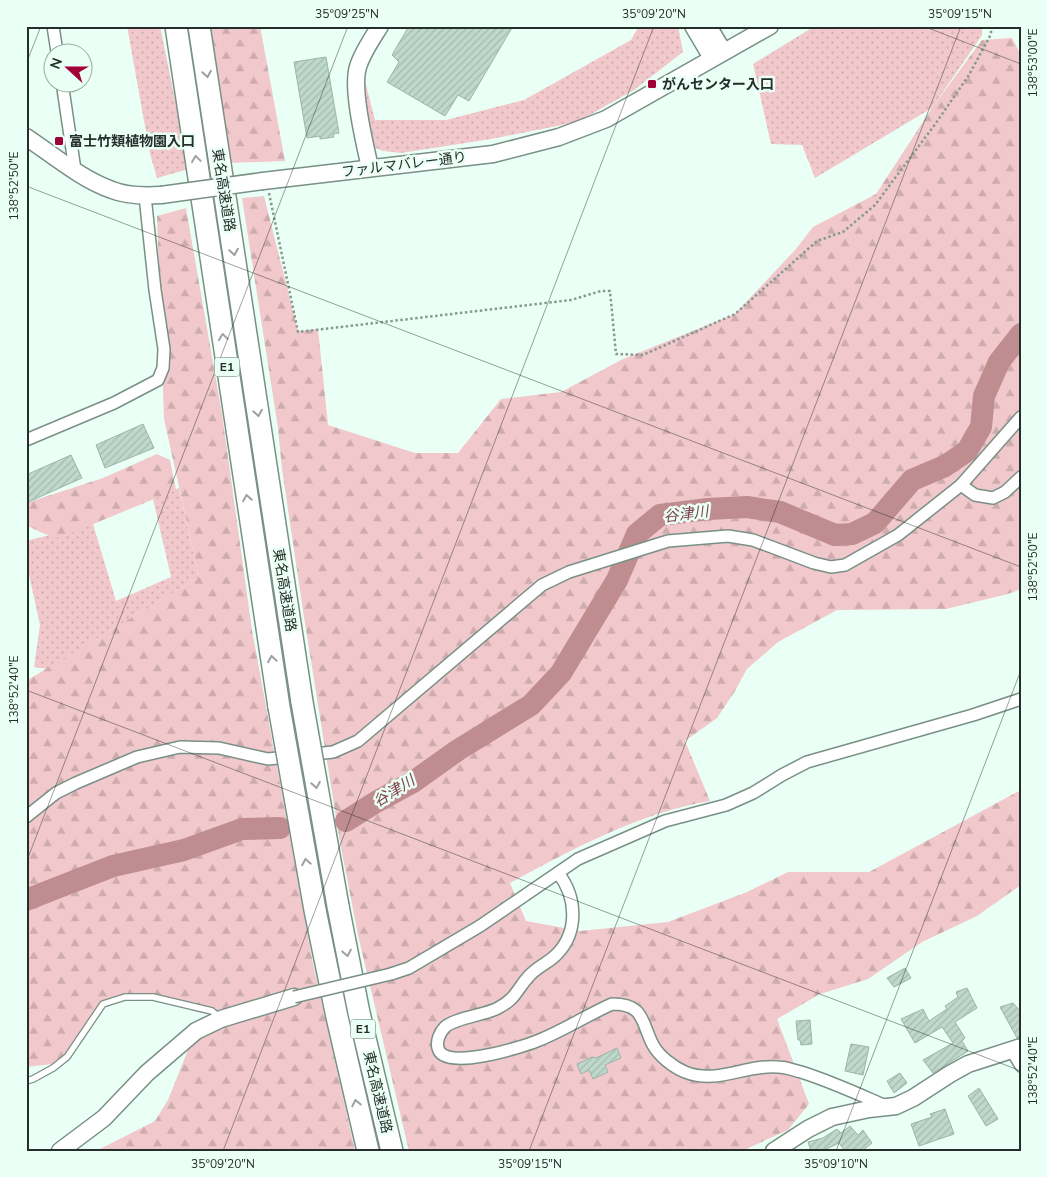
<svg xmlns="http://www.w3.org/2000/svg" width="1047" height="1177" viewBox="0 0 1047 1177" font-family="'Nunito Sans','Noto Sans JP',sans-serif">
	<defs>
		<pattern id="grass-dots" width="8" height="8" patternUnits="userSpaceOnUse" patternTransform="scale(1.25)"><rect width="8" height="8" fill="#f1c8cb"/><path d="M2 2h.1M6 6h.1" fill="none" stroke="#ceacae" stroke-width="1.8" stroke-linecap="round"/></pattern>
		<pattern id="forest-firs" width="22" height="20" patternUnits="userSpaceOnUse" patternTransform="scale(1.25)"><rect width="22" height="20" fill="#f1c8cb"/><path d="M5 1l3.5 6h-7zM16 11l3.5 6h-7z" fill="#ceacae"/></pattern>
		<pattern id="building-hatch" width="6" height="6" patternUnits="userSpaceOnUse" patternTransform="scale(1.25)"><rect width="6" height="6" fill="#bfd8cc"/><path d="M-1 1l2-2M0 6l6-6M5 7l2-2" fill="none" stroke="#a4baaf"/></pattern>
	</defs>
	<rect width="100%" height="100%" fill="#eafff5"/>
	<g fill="url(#grass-dots)">
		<polygon points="127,26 160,26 189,169 157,178 150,154"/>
		<polygon points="639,26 678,26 683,52 634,90 577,122 491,139 401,153 383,151 367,145 362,69 375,120 446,120 524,100 631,40"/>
		<polygon points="815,26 982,26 982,35 932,108 815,178 802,145 771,144 753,64"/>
		<polygon points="179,488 199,577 47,669 34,667 40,625 26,561 26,541 93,524 116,601 171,577 153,499"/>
	</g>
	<g fill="url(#forest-firs)">
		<polygon points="208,26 260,26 285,161 230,163"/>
		<path d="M1012 38 1021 55V589L1008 594 946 609 837 610 778 642 747 669 735 691 717 718 685 741 710 801C639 813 573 849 510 883L526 921 580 931 668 922 747 892 788 872H869L1021 790V885L977 916 922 942 868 979 820 994 777 1019 809 1104 788 1130 742 1151H409L358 935 340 842 304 617 282 469 278 428 242 198 264 196 298 331 318 329 328 425 415 453H458L501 399 561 392 623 359 735 314 796 249 813 227 876 194 932 108 982 40Z"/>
		<polygon points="186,208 222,414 252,630 313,964 355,1151 96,1151 155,1121 168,1100 188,1050 217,1016 197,1012 153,997 103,1004 60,1063 26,1067 26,681 199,577 164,419 157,216"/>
		<polygon points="157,454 170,460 176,490 59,538 42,533 28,526 26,503 103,478"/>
	</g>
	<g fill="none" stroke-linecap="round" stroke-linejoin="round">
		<g stroke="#bf8c90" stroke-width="22">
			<polyline points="346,821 376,802 413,782 458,750 531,705 561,673 617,580 637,534 660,515 708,509 747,507 780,512 835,535 852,534 875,523 912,480 945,466 967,451 981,427 984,396 999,362 1021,334"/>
			<polyline points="26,900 113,866 184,850 242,829 280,828"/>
		</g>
	</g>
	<g fill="url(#building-hatch)" stroke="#9cb4a9">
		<polygon points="409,26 513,26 469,101 458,95 445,116 387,82 399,62 392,55"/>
		<polygon points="326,57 339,133 333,134 334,137 320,139 320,136 307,138 294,62"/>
		<polygon points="143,424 154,448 105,468 96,445"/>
		<polygon points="71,455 82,478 26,503 26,475"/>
		<polygon points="905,968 911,978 894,987 887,978"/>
		<polygon points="967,988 977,1008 955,1022 965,1038 962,1041 968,1051 933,1073 923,1060 953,1043 942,1027 915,1043 901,1019 923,1009 929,1021 947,1009 945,1006 958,997 956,992"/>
		<polygon points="1013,1003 1021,1012 1021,1037 1017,1038 1000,1007"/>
		<polygon points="810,1020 812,1044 801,1045 800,1040 798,1040 796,1021"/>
		<polygon points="851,1044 869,1047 863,1075 845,1071"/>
		<polygon points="617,1048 621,1058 605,1065 608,1072 593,1079 589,1070 581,1074 577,1064 592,1057 596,1058"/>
		<polygon points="900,1073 907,1083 894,1093 887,1081"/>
		<polygon points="979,1088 998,1119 986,1126 968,1096"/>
		<polygon points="945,1109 954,1134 919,1146 911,1124 932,1117 930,1114"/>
		<polygon points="850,1126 858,1135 863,1130 872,1143 862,1151 845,1151 839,1143 822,1151 811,1151 808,1142 823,1138 837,1129 841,1133"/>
	</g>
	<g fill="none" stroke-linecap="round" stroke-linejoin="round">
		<g stroke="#799086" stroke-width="8">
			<polyline id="lane" points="26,1081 33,1079 53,1068 67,1057 103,1004 125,997 153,997 212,1011 219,1017"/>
		</g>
		<g stroke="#799086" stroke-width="14">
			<g id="street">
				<polyline points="53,26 57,52"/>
				<polyline points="62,82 75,170"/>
				<polyline points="26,440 114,403 158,380 163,368 164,349 155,290 145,196"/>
				<polyline points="961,485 975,495 993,498 1005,492 1021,477"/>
				<polyline points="26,817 56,793 76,783 137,757 180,747 219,748 268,759 333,752 358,741 542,585 569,572 668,541 728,536 753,540 814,563 831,567 845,565 898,535 961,485 1021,417"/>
				<path d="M558 873C577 897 579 932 556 955 548 963 537 967 529 976 516 990 517 998 498 1008 485 1015 455 1018 445 1027 440 1032 436 1041 438 1048 443 1072 522 1047 537 1041 563 1031 587 1015 612 1004 645 1004 641 1022 653 1045 659 1056 673 1067 685 1072 717 1085 746 1064 778 1067 786 1067 793 1070 801 1072 830 1081 858 1094 886 1106"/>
				<polyline points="391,974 409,968 480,926 578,859 665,821 726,805 753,793 782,775 807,762 973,715 1021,699"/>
				<polyline points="1012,1051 1021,1066"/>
			</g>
		</g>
		<g stroke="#799086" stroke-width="19">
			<g id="secondary">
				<polyline points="693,26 712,58"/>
				<polyline points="708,26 723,51"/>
				<path d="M26 137C53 155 81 179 112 190 127 196 145 196 161 195"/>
				<path d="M370 168C365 144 351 89 358 67 362 53 372 39 380 26"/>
				<polyline points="263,181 493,154 559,137 606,119 770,26"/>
				<polyline points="60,1151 104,1118 147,1073 196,1031 221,1019 294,997"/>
				<polyline points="774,1151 808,1129 832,1117 869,1109 896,1106 913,1098 950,1074 968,1064 1021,1047"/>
			</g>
		</g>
		<g stroke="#799086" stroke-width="24">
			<g id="highway">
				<polyline points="176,26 279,707"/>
				<polyline points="199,26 302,702"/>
				<polyline points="338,906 359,1013 392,1151"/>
				<polyline points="315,910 337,1017 368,1151"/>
			</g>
		</g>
		<polyline stroke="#899891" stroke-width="2.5" stroke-dasharray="2.5 2.5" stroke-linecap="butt" points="269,193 298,332 571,300 601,291 610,291 616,354 643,355 735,314 817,241 843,232 875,205 936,123 969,75 991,34 991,26"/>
		<use href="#lane" stroke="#fff" stroke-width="5.5"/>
		<use href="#street" stroke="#fff" stroke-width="11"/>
		<use href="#secondary" stroke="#fff" stroke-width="16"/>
		<use href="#highway" stroke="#fff" stroke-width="21"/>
		<g stroke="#799086" stroke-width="14" stroke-linecap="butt">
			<polyline id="street-bridge" points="294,997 391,974"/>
		</g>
		<g stroke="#799086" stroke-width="19" stroke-linecap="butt">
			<polyline id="secondary-bridge" points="161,195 263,181"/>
		</g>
		<g stroke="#799086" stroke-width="24" stroke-linecap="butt">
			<g id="highway-bridge">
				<polyline points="302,702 338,906"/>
				<polyline points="279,707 315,910"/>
			</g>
		</g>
		<use href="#street-bridge" stroke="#fff" stroke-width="11"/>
		<use href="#secondary-bridge" stroke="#fff" stroke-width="16"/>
		<use href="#highway-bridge" stroke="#fff" stroke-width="21"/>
	</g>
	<defs><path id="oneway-chevron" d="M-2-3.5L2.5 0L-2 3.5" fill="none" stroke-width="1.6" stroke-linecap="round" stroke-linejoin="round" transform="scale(1.25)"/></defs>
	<g stroke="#9da19f">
		<use href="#oneway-chevron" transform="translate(207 74) rotate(81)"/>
		<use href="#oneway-chevron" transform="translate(196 159) rotate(-98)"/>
		<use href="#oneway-chevron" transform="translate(234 252) rotate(81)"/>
		<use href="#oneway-chevron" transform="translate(223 337) rotate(-98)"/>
		<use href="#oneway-chevron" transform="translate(258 413) rotate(81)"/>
		<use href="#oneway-chevron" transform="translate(247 498) rotate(-99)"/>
		<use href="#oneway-chevron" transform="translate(272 659) rotate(-99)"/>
		<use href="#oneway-chevron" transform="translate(316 785) rotate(81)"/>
		<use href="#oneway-chevron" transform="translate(306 862) rotate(-100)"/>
		<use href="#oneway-chevron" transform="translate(347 953) rotate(79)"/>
		<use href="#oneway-chevron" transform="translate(356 1103) rotate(-102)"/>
	</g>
	<path fill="none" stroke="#252e2a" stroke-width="1" stroke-opacity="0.45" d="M923 26 1021 64M26 64 41 26M26 186 1021 567M26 690 1021 1071M26 863 348 26M223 1151 654 26M529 1151 961 26M836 1151 1021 670"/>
	<g fill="#a10137" stroke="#eafff5" stroke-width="2">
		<rect x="647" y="79" width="10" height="10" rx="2.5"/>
		<rect x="54" y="136" width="10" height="10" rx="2.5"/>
	</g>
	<g text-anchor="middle" stroke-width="5" stroke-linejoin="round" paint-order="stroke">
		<g fill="#eafff5" stroke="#606d67" stroke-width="1">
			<rect x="214.5" y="357.5" width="25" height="19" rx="4"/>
			<rect x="350.5" y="1019.5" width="25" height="19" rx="4"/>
		</g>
		<g font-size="12" font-weight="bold" fill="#252e2a">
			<text x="227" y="371">E1</text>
			<text x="363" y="1033">E1</text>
		</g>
		<g font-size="14" font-weight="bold" fill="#252e2a" stroke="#eafff5" text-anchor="start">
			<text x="662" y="89">がんセンター入口</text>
			<text x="69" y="146">富士竹類植物園入口</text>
		</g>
		<g font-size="14" fill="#252e2a" stroke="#eafff5">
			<text transform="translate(404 164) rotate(-7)" y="5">ファルマバレー通り</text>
			<text transform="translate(224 190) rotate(81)" y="5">東名高速道路</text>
			<text transform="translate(285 590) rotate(81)" y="5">東名高速道路</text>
			<text transform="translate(378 1092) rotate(77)" y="5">東名高速道路</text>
		</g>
		<g font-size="15" font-style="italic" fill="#803d46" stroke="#eafff5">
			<text transform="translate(686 514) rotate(-7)" y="5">谷津川</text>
			<text transform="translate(394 791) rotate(-32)" y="5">谷津川</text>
		</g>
	</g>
	<rect width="1047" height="1177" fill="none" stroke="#eafff5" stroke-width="55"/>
	<g transform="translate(68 68) rotate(291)"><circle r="24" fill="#eafff5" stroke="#9baba4"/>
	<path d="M0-4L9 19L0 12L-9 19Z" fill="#a10137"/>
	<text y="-8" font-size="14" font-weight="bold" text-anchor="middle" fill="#252e2a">N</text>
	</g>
	<rect x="28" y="28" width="992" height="1122" fill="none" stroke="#252e2a" stroke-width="2"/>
	<g font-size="12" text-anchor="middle" fill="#252e2a">
		<text x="347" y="18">35°09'25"N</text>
		<text x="654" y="18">35°09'20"N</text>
		<text x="960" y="18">35°09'15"N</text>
		<text transform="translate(1033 63) rotate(-90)" y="4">138°53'00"E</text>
		<text transform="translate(14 186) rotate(-90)" y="4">138°52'50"E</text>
		<text transform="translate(1033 567) rotate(-90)" y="4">138°52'50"E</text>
		<text transform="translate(14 690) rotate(-90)" y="4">138°52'40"E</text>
		<text transform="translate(1033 1071) rotate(-90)" y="4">138°52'40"E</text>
		<text x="223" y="1168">35°09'20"N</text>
		<text x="530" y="1168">35°09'15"N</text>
		<text x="836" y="1168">35°09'10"N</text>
	</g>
</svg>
